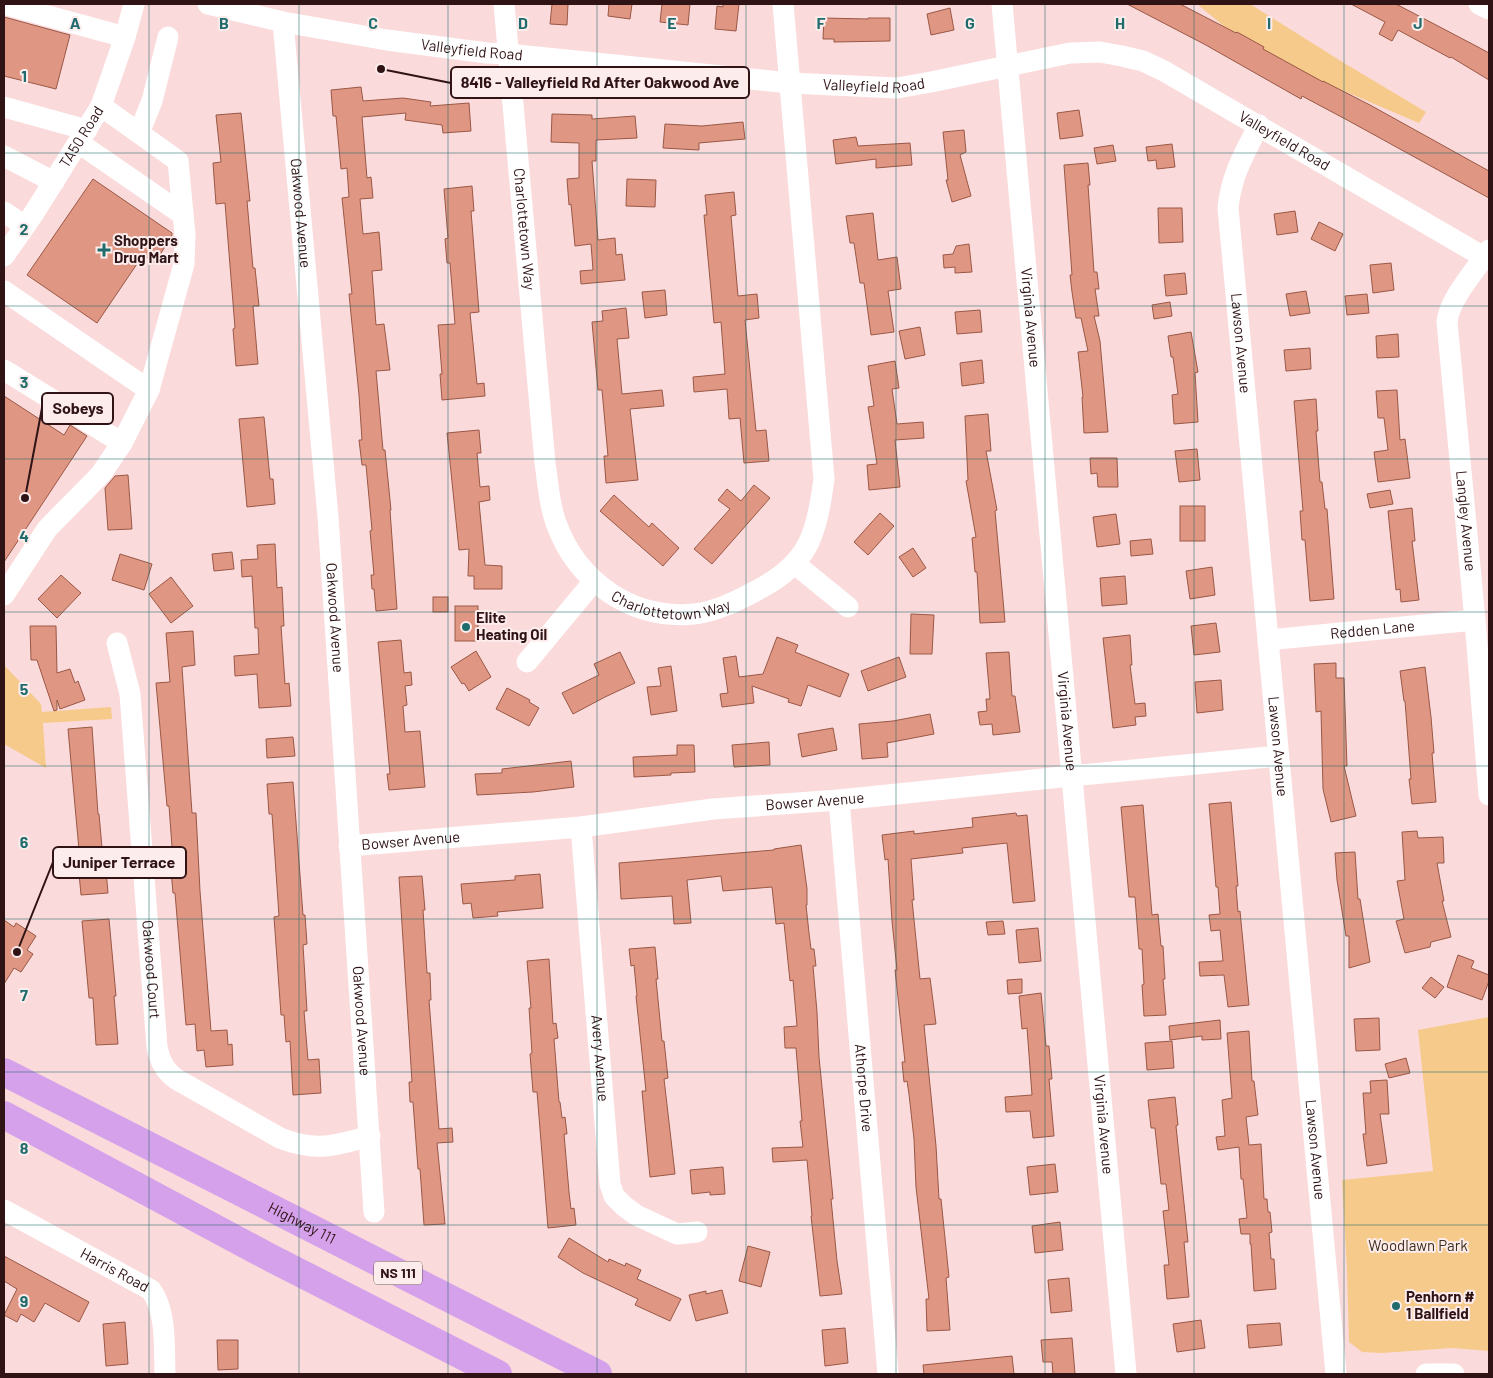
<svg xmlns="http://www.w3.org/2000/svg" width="1493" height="1378" viewBox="0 0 1493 1378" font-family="Barlow,sans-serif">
	<rect width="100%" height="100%" fill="#fbdadb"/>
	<g fill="#f6ca8b">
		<polygon points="1197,4 1250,4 1344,63 1426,112 1419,123 1325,83 1243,42"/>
		<polygon points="4,665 41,704 42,712 111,707 112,719 43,723 46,768 4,744"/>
		<polygon points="1489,1017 1489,1351 1452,1348 1382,1353 1362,1352 1349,1342 1347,1270 1342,1180 1433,1171 1418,1030"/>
	</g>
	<g fill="#df9784" stroke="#9a5846">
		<polygon points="552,4 568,4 567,25 550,24"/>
		<polygon points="609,4 632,4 630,19 608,16"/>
		<polygon points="662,4 690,4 688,25 660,22"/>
		<polygon points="723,4 739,4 736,31 715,29 717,6 723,7"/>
		<polygon points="1127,4 1180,4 1236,33 1237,32 1264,47 1263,49 1323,82 1323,81 1370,105 1489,171 1489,198 1349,121 1302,96 1301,99 1204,44"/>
		<polygon points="1351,4 1396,4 1478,47 1489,53 1489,80 1451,57 1450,58 1398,30 1392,41 1379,34 1385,22"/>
		<polygon points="950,8 954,30 931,35 927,14"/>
		<polygon points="4,17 70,35 56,89 4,76"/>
		<polygon points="824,18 868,19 868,18 890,18 890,41 834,42 834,39 823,39"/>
		<polygon points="361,87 363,101 403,98 431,102 430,106 469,103 471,131 443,133 442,125 405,120 406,113 362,117 367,178 371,177 373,198 360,199 363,234 379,232 382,270 372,271 376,325 384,324 390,370 376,371 383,450 385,450 391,510 390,510 397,609 376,611 374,589 372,589 371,575 374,575 370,531 372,530 366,465 362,465 359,440 362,440 359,395 349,294 352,294 342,198 349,197 347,168 341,169 336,116 333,116 331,90"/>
		<polygon points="1079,110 1083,136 1060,139 1057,113"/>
		<polygon points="241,113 250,201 247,201 253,268 255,268 259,306 253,306 258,364 236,366 233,329 235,328 225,203 216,204 213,163 221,162 216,115"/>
		<polygon points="552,114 592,115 592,119 635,116 637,138 596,140 596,161 592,161 598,240 615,238 616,255 622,254 625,280 581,284 580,271 593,270 591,244 575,246 571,204 569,205 567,179 579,178 579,143 551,142"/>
		<polygon points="743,122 745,139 699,143 699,150 663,148 665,124 702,126"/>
		<polygon points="964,130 966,152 960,155 971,196 952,202 946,180 948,180 943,132"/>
		<polygon points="856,137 858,146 910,143 912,165 876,168 876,159 836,164 833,140"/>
		<polygon points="1172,144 1175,167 1157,169 1156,160 1148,161 1146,147"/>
		<polygon points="1113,145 1116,161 1097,164 1094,148"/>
		<polygon points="1088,163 1090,185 1088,185 1094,272 1097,272 1099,289 1095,289 1099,316 1094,316 1100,341 1108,432 1084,433 1082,397 1083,397 1078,352 1088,351 1081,318 1076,318 1072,292 1070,275 1072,275 1064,165"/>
		<polygon points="93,179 172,233 172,235 155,263 143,255 97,323 27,275"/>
		<polygon points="627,179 656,180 655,207 626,206"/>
		<polygon points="472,186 474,211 471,211 479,312 470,313 477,384 484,383 485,396 442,400 440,374 442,374 438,325 455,324 450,263 447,263 445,239 448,238 444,189"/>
		<polygon points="734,192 736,215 731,216 738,296 757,294 759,318 745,320 756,431 766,430 769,461 744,463 740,418 729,419 727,389 694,392 693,377 725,374 721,322 714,323 704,215 707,215 705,195"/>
		<polygon points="1158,208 1182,208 1183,242 1159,243"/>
		<polygon points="1295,211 1298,232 1277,235 1274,214"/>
		<polygon points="873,213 878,260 897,257 901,289 888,291 894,332 871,335 864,283 860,283 854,243 850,243 846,216"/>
		<polygon points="1319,222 1343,234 1335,251 1311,239"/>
		<polygon points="969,244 972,272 955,273 955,267 944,268 943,255 953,254 956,246"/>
		<polygon points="1391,263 1394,290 1373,293 1370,265"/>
		<polygon points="1185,273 1187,294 1166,296 1164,275"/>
		<polygon points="665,290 667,315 645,318 642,292"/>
		<polygon points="1306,291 1310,313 1290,316 1286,294"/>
		<polygon points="1367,294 1369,313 1347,315 1345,296"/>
		<polygon points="1170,302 1172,316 1154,319 1152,305"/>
		<polygon points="626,308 629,338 617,339 622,394 662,390 664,406 630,409 638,480 606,483 604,456 608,456 602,390 598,390 592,322 603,321 602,311"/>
		<polygon points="980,310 982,332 957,334 955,312"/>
		<polygon points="920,327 925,355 905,359 899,331"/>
		<polygon points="1191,332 1198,372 1195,373 1198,422 1174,424 1172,395 1178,394 1173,357 1171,357 1168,336"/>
		<polygon points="1398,334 1399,357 1377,358 1376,336"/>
		<polygon points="1310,348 1311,369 1286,371 1284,350"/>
		<polygon points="982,360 984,383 962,386 960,363"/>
		<polygon points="895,361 899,388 892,389 897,424 923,422 924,438 895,440 900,487 869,490 867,465 877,464 868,407 874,406 868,366"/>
		<polygon points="1397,390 1400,440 1405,439 1410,478 1378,482 1374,452 1388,450 1384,418 1378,418 1376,391"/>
		<polygon points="4,396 64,435 70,425 87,436 4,562"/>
		<polygon points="1316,399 1318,431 1316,431 1320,482 1322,482 1325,509 1327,509 1334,599 1310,601 1305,540 1302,540 1300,511 1303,511 1294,401"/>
		<polygon points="988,414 991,451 986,451 997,510 995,511 1005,622 980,623 977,572 975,572 972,538 976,537 966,481 968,480 965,416"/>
		<polygon points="264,417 270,479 273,479 275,504 247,507 239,419"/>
		<polygon points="479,430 481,453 477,453 480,487 489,486 490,500 479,502 485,565 502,566 502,589 474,589 474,576 468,576 469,549 459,550 447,433"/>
		<polygon points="1197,449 1200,480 1179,482 1175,451"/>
		<polygon points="1090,458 1117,458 1118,487 1098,487 1097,473 1091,474"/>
		<polygon points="128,475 132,529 108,530 105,488 115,476"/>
		<polygon points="754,485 770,498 712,564 694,549 730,509 718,500 727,489 741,501"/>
		<polygon points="1390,490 1393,504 1370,508 1367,494"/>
		<polygon points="614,495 649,527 652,523 679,548 663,566 600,511"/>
		<rect x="1180" y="506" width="25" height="35"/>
		<polygon points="1412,508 1415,541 1412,541 1419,600 1401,602 1400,589 1396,590 1388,511"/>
		<polygon points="880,513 894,526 868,555 854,542"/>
		<polygon points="1116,514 1120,544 1097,547 1093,517"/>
		<polygon points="1151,539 1153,554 1131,556 1130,541"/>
		<polygon points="275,544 277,588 282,587 284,626 281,626 285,684 289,683 291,706 259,708 257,674 235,676 234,656 259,654 258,628 255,628 252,576 242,577 241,560 258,559 257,545"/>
		<polygon points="913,548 926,568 913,577 899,557"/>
		<polygon points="232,552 234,569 214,571 212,554"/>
		<polygon points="120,554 152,564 144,590 112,580"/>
		<polygon points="1212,567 1215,595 1190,599 1186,571"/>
		<polygon points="61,575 81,593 57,618 38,599"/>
		<polygon points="1125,576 1127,604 1102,606 1100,578"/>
		<polygon points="171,577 193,606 171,623 149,594"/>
		<rect x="433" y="597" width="15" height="15"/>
		<rect x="455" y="606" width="23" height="35"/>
		<polygon points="911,614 934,615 932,654 910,654"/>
		<polygon points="1216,623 1220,652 1194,655 1191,626"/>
		<polygon points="30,626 56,626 57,673 70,669 75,683 78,681 85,700 60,709 57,700 57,710 54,711 37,660 31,660"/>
		<polygon points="193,631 195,665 182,667 192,813 196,813 200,891 211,1031 227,1030 228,1045 232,1044 233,1065 206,1067 204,1050 197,1051 195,1024 186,1025 175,893 173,893 170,860 173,860 169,806 167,806 156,683 170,682 166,633"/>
		<polygon points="1130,635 1132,665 1130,665 1135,704 1145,703 1146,716 1135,717 1136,725 1113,728 1103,638"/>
		<polygon points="777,637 798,645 795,652 849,674 840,697 808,685 801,706 788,702 789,699 752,686 754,703 722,707 720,694 728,693 723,658 736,656 739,677 763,674"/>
		<polygon points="401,640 404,673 411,672 412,685 405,686 407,705 403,706 405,732 420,731 425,787 389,790 387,774 390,774 378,642"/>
		<polygon points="476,651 491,677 469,691 464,683 462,684 451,667"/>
		<polygon points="620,652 635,683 605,697 573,714 562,693 599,675 594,664"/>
		<polygon points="1009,652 1012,696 1015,696 1020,732 993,735 992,724 980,725 978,712 987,711 986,699 990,699 986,653"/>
		<polygon points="899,657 906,677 868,691 861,671"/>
		<polygon points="1336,663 1336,678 1344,678 1347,766 1344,766 1356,816 1331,822 1323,789 1321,711 1316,712 1314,664"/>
		<polygon points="671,666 677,711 651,715 647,687 661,686 658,668"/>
		<polygon points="1425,667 1431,717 1434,753 1432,753 1436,802 1412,804 1409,779 1411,779 1405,701 1404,701 1400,671"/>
		<polygon points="1221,680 1223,710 1197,713 1195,682"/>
		<polygon points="507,688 530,700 529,702 539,708 529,726 496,709"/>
		<polygon points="930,714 934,734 887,743 888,757 862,759 859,724 893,721"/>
		<polygon points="92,727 98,814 99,814 103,859 105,859 108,893 81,895 78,862 80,861 68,729"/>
		<polygon points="833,728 837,750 802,757 798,734"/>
		<polygon points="293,737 295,756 267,758 266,739"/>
		<polygon points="769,742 770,765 734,767 732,745"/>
		<polygon points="677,745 694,745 695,772 671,773 671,775 634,777 633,757 677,755"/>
		<polygon points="571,761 574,787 533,792 477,795 475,774 502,773 502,769"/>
		<polygon points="293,782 303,915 305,915 307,944 303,945 307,1011 304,1011 308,1060 319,1059 321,1093 293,1095 290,1041 286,1042 284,1015 281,1015 274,917 279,916 272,814 269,814 267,784"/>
		<polygon points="1231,802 1238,886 1236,886 1238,912 1240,911 1249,1005 1228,1007 1224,975 1200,976 1199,962 1223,961 1220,930 1211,931 1209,915 1220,914 1218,887 1216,887 1209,804"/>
		<polygon points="1143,805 1152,915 1158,914 1161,946 1163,946 1165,979 1163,979 1166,1015 1144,1016 1142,985 1144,984 1142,949 1139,949 1135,897 1129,897 1121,807"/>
		<polygon points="1016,813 1017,816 1027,815 1035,901 1013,903 1007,843 962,848 963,853 911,859 914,900 912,900 920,979 930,978 936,1024 924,1025 936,1146 939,1199 941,1199 949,1277 946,1278 950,1330 927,1331 926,1299 929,1299 916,1187 914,1139 909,1094 907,1081 904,1082 902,1062 905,1062 895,970 897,970 892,921 888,859 885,860 882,835 914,831 914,834 973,827 972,818"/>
		<polygon points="1417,831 1418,838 1443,837 1444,863 1437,863 1444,901 1442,901 1451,937 1431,942 1430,947 1405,953 1396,921 1404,919 1397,881 1405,880 1402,832"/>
		<polygon points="801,845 807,889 807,905 806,905 809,933 811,949 814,949 816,966 813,966 817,1012 819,1057 832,1188 833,1199 831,1199 837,1261 842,1294 820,1296 811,1216 812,1216 807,1160 773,1162 772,1148 803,1147 800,1121 802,1121 796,1048 785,1048 784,1027 797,1026 793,980 790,981 784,923 776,924 772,887 723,891 721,876 687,880 691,923 674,924 672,896 621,899 619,863 774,850 774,849"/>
		<polygon points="1355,852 1358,899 1360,899 1370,962 1349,968 1349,936 1346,936 1337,880 1335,853"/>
		<polygon points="540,874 543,908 497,912 498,916 473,918 471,903 463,904 461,884 515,880 515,876"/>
		<polygon points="422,876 425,910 423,910 427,973 430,973 431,1000 429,1000 439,1129 452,1128 453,1142 437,1143 445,1224 424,1225 420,1169 418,1169 413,1102 410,1102 409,1082 412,1082 399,877"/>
		<polygon points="109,919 116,996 114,996 118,1044 96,1045 93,998 89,998 82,921"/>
		<polygon points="4,920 14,927 16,923 36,936 27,950 33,954 21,972 14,968 4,984"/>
		<polygon points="1003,921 1005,934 988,935 986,922"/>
		<polygon points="1038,928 1041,961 1019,963 1016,930"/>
		<polygon points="655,947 658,979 656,979 662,1041 664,1041 668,1078 664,1079 675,1174 650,1177 642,1091 646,1091 636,996 637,996 634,965 631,966 629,949"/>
		<polygon points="1458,955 1474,961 1471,968 1489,975 1489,981 1482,1000 1447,987"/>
		<polygon points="549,959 553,1024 556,1023 558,1038 554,1039 559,1102 560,1102 562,1118 565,1117 567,1134 564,1134 569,1192 571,1209 574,1208 576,1225 548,1228 537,1092 533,1092 530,1054 532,1053 529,1008 531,1008 527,961"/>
		<polygon points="1431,977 1444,987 1435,998 1422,988"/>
		<polygon points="1022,979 1022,993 1008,994 1007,980"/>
		<polygon points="1041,993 1046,1046 1049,1046 1052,1079 1049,1079 1054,1136 1033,1138 1030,1111 1006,1112 1005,1097 1032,1095 1027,1028 1022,1029 1019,996"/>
		<polygon points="1379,1018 1380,1050 1356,1051 1354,1019"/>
		<polygon points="1220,1020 1221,1039 1202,1040 1202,1036 1170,1040 1169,1026"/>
		<polygon points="1249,1031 1252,1081 1254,1081 1258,1115 1246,1117 1249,1145 1261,1144 1264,1199 1267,1199 1268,1212 1270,1212 1272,1232 1269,1233 1271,1259 1274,1259 1276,1289 1254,1291 1251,1244 1250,1244 1250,1234 1241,1234 1239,1219 1247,1218 1243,1179 1241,1179 1239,1147 1218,1150 1216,1137 1225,1136 1222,1100 1232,1098 1227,1033"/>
		<polygon points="1172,1041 1174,1068 1147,1070 1145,1043"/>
		<polygon points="1406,1058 1410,1073 1389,1078 1385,1064"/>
		<polygon points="1387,1080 1389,1114 1380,1114 1387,1163 1367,1166 1363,1134 1366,1134 1363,1093 1371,1093 1370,1081"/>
		<polygon points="1175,1097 1178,1125 1176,1126 1188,1242 1184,1242 1189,1297 1167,1299 1164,1265 1169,1265 1163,1211 1169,1210 1166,1184 1161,1184 1155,1128 1151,1128 1148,1100"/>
		<polygon points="1055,1164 1058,1192 1030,1195 1027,1167"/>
		<polygon points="723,1167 725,1194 710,1195 710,1192 692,1194 690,1170"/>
		<polygon points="1060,1222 1063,1250 1035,1253 1032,1226"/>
		<polygon points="569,1238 608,1262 609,1259 625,1266 626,1263 641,1270 637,1279 681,1299 670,1321 635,1305 638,1299 583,1273 558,1257"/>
		<polygon points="748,1246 770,1252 761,1287 739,1281"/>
		<polygon points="4,1256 89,1302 79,1322 45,1303 34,1322 21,1314 17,1322 4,1315 17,1289 4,1281"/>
		<polygon points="1069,1278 1072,1311 1051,1313 1048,1280"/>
		<polygon points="722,1290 728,1313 696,1321 689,1295 706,1291 706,1294"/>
		<polygon points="1201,1320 1205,1348 1177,1352 1173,1324"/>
		<polygon points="125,1322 128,1364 106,1366 103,1324"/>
		<polygon points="1280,1323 1282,1345 1249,1348 1247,1325"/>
		<polygon points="845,1328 848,1363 825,1366 822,1330"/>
		<polygon points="1072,1338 1075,1374 1053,1374 1052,1362 1043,1362 1041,1340"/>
		<polygon points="217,1340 238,1340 238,1369 218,1370"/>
		<polygon points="1012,1356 1014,1374 924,1374 923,1365"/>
	</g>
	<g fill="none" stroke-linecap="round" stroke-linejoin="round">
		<g stroke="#fff" stroke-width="21">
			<polyline points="4,4 125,37"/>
			<path id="s1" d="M208 4 283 22 387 40 487 53 508 54 790 83 897 88 931 82 1070 53 1100 52 1122 56 1143 61 1164 71 1489 260"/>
			<path id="s2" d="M504 4 545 463C548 483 549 504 556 523 577 581 631 620 694 614 713 612 731 604 748 595 772 583 797 568 809 542 818 522 821 500 824 479L783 4"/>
			<path id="s3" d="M1002 4 1126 1374"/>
			<polyline points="1479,4 1489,9"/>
			<path id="s4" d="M283 22 328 517 374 1212"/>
			<polyline points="101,106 178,161 185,235 184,264 149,390 122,443"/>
			<polyline points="4,107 87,130"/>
			<path id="s5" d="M1259 125C1244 154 1231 176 1228 208L1336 1374"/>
			<polyline points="139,133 152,101 168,37"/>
			<polyline points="79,143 182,214"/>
			<polyline points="4,156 54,182"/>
			<polyline points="4,212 25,226"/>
			<path id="s6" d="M1489 250C1476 270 1449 299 1447 322L1475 620 1489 795"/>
			<path id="s7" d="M4 256 34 213 101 106 125 37 134 4"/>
			<polyline points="4,291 149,390"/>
			<polyline points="4,370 122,443 101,474 47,529 4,595"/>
			<polyline points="795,564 848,607"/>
			<path id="s8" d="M1268 640 1475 620"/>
			<path id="s9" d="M117 643 130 694 157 1047C160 1061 164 1070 176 1079L280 1138C315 1152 335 1146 370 1136"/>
			<polyline points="527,662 594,581"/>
			<path id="s10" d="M839 800 888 1374"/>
			<path id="s11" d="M581 827 610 1184 614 1196 624 1206 636 1215 677 1234 697 1232"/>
			<path id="s12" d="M349 846 581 827 713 809 839 800 1071 776 1278 756"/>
			<path id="s13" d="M4 1210 151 1290C167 1312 164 1348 165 1374"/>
			<polyline points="1426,1374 1454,1374"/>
		</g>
		<g stroke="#d5a1eb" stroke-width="28">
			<path id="s14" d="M4 1072 598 1374"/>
			<polyline points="4,1115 269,1257 498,1374"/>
		</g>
	</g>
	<path fill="none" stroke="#206c6c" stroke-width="1" stroke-opacity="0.55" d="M149 4V1374M299 4V1374M448 4V1374M597 4V1374M746 4V1374M896 4V1374M1045 4V1374M1194 4V1374M1344 4V1374M4 153H1489M4 306H1489M4 459H1489M4 612H1489M4 766H1489M4 919H1489M4 1072H1489M4 1225H1489"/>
	<g fill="#206c6c" stroke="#fdecec" stroke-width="2">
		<path d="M101.5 242.5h5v5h5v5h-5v5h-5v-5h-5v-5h5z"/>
		<circle cx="466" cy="627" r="5"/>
		<circle cx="1396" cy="1306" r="5"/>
	</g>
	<g text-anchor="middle" stroke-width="4" stroke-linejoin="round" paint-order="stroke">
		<rect fill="#fdecec" stroke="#6d5456" stroke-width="1" x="374" y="1261.5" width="48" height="23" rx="4"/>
		<g font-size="14" font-weight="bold" fill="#2f1315">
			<text x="398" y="1278">NS 111</text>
		</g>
		<g font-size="15" fill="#2f1315" stroke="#fdecec">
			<text dy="5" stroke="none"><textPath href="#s1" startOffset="268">Valleyfield Road</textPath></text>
			<text dy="5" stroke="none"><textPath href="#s1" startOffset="672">Valleyfield Road</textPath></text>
			<text dy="5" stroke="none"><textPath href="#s7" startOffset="142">TA50 Road</textPath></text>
			<text dy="5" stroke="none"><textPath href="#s1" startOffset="1108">Valleyfield Road</textPath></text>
			<text dy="5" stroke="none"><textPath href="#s4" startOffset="192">Oakwood Avenue</textPath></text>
			<text dy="5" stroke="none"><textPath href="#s2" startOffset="226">Charlottetown Way</textPath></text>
			<text dy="5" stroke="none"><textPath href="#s3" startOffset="315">Virginia Avenue</textPath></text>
			<text dy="5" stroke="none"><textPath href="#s5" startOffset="225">Lawson Avenue</textPath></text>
			<text dy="5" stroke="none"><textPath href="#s6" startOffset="284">Langley Avenue</textPath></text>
			<text dy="5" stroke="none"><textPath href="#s2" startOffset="676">Charlottetown Way</textPath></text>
			<text dy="5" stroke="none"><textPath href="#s4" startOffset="598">Oakwood Avenue</textPath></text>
			<text dy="5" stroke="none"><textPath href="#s8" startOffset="105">Redden Lane</textPath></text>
			<text dy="5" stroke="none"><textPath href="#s3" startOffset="720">Virginia Avenue</textPath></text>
			<text dy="5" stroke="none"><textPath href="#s5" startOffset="630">Lawson Avenue</textPath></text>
			<text dy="5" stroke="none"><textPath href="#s12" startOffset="468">Bowser Avenue</textPath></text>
			<text dy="5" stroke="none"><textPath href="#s12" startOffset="62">Bowser Avenue</textPath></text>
			<text dy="5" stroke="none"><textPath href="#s9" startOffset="329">Oakwood Court</textPath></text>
			<text dy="5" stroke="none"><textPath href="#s4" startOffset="1002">Oakwood Avenue</textPath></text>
			<text dy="5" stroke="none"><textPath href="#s11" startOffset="232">Avery Avenue</textPath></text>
			<text dy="5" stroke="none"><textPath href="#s10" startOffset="289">Athorpe Drive</textPath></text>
			<text dy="5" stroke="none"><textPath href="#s3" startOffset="1125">Virginia Avenue</textPath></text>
			<text dy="5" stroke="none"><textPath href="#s5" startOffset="1035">Lawson Avenue</textPath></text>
			<text dy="5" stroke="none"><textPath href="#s14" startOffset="334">Highway 111</textPath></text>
			<text dy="5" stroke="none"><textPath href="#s13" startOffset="126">Harris Road</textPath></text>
		</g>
		<g font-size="15" font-weight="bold" fill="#2f1315" stroke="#fdecec" text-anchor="start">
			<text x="114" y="246">Shoppers<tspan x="114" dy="17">Drug Mart</tspan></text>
			<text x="476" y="623">Elite<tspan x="476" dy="17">Heating Oil</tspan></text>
			<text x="1406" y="1302">Penhorn #<tspan x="1406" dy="17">1 Ballfield</tspan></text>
		</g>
		<g font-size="15" fill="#3c2f1c" stroke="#fdecec">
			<text x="1418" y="1251">Woodlawn Park</text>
		</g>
	</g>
	<g font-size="16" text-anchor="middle" font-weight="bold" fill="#206c6c" stroke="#fdecec" stroke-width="4" stroke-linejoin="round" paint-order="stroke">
		<text x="75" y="29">A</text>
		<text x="224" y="29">B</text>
		<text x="373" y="29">C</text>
		<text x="523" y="29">D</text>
		<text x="672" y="29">E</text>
		<text x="821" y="29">F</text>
		<text x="970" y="29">G</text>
		<text x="1120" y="29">H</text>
		<text x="1269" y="29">I</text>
		<text x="1418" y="29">J</text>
		<text x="24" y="82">1</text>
		<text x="24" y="235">2</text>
		<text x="24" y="388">3</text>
		<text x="24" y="542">4</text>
		<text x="24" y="695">5</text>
		<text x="24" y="848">6</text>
		<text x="24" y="1001">7</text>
		<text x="24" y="1154">8</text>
		<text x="24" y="1307">9</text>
	</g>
	<path fill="none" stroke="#2f1315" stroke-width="2" d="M381 69L451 83M25 498L42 408M17 952L53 862"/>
	<g fill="#2f1315" stroke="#fdecec" stroke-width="2">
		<circle cx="381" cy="69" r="5"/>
		<circle cx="25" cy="498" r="5"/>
		<circle cx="17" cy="952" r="5"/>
	</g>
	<g fill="#fdecec" stroke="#2f1315" stroke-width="2">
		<rect x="451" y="67" width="298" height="31" rx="5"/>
		<rect x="42" y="393" width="71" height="31" rx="5"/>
		<rect x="53" y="847" width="133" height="31" rx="5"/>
	</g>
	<g font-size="16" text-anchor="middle" font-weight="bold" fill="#2f1315">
		<text x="600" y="88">8416 - Valleyfield Rd After Oakwood Ave</text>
		<text x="78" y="414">Sobeys</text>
		<text x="119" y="868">Juniper Terrace</text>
	</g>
	<rect width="1493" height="1378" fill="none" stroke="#2f1315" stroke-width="10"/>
</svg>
